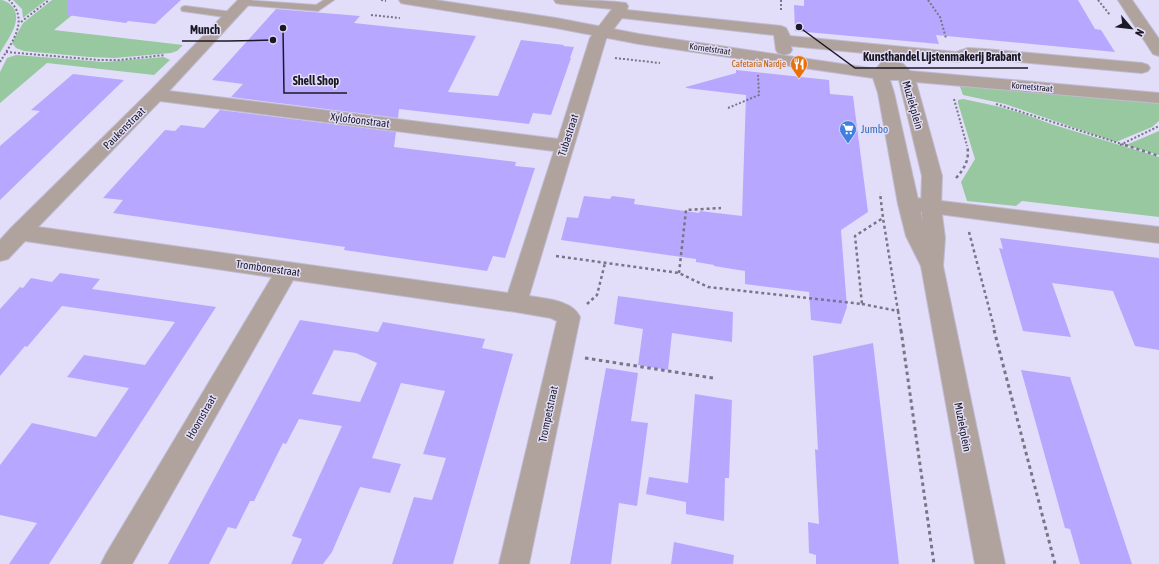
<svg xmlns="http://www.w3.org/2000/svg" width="1159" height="564" viewBox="0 0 1159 564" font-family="'Asap Condensed',sans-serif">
	<rect width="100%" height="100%" fill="#e2def9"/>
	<g fill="#97c8a0">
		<path d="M0 0C4 0 8 2 11 5 25 19 7 40 0 53Z"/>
		<polygon points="13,0 46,0 23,18 22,9"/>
		<polygon points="52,0 84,0 82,7 54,30 183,45 177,51 171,53 115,58 89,57 24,51 16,48 12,43 23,23"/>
		<polygon points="16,55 104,62 164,57 170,60 154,75 47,63 0,103 0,72 7,58"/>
		<polygon points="959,84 1159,102 1159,121 1152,127 1116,142 1005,104 963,95"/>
		<polygon points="963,99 996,106 1024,114 1051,124 1159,157 1159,217 1022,201 1016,206 967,201 961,182 975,159 958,103 958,100"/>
		<polygon points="1159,131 1159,155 1126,145"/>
	</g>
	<g fill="#b8a7ff" fill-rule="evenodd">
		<polygon points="67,0 181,0 155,24 128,21 126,23 67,15"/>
		<polygon points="804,0 1078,0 1095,29 1101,30 1115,52 936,35 939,44 795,31 794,5 804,6"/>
		<polygon points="276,9 360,16 354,23 476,36 448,92 498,96 521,40 564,45 563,46 574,47 570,58 571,58 551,115 533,113 529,124 399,109 398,118 231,97 243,84 212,80"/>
		<polygon points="736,70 829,80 830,94 853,96 868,212 841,230 847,307 841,324 811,320 809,292 745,284 745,271 714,266 714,265 696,262 696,259 561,240 567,217 578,218 584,196 610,199 612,196 635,199 634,204 699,213 700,211 742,216 746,95 686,88 686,87 736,73"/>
		<polygon points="73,74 124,80 0,200 0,146 40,111 31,110"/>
		<polygon points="220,110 396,132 394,147 516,162 515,166 535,168 505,258 493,256 487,271 344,250 345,247 113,213 123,200 103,198 165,130 175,131 181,125 204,128"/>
		<polygon points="1000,238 1159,258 1159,350 1135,346 1113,291 1052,283 1071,337 1023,331 999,248 1003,249"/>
		<polygon points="60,273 100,279 92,289 216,307 49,564 9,564 37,523 0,515 0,465 32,423 96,437 129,388 67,377 84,355 145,365 175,322 62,306 27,347 25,346 0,376 0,309 20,287 23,288 31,278 52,282"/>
		<polygon points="618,296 733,312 732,342 672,333 668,370 638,365 643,329 614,324"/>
		<path d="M300 320 378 332 383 322 485 339 482 348 513 354 453 564H392L414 497 432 500 446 458 423 454 445 391 401 383 372 458 401 464 390 493 360 487 332 552 323 564H291L302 539 292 536 342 426 299 419 286 444 283 443 254 501H250L236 529 228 527 209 564H168ZM334 350 356 353 377 363 360 402 312 394Z"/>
		<polygon points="873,343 899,564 816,564 816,555 809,553 808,522 819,524 815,449 818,450 813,356"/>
		<polygon points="606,368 638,373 631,421 648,423 637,506 619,503 611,564 570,564"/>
		<polygon points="1021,370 1070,377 1132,564 1080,564 1070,529 1065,528"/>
		<polygon points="695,394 732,400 729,478 725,478 724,521 686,514 686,502 646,494 649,477 688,483"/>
		<polygon points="674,542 734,555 733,564 671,564"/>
	</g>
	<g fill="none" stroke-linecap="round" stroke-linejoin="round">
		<g stroke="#bebbd2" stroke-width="2">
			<g id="service">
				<polygon points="242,0 316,5 324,0 334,0 318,11 244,5 240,2"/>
				<polygon points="185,6 232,12 236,15 232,18 182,11 181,9 182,7"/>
			</g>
		</g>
		<g stroke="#bebbd2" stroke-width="2">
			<g id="minor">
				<path d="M238 0H253L169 91 558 139 590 38 612 9 561 4 556 3 554 0C577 0 603 0 626 3L628 6 627 10 781 26 786 28 790 36 956 52 968 48 985 49 1142 63 1148 65 1150 68 1148 71 1142 73 985 59 970 58 958 62 791 46 792 50 790 53 784 55 778 53 776 50 774 35 622 18 606 39 529 296C546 299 572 300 580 317L529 564H499L557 321 551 318 516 312 293 280 132 564H101L106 554 272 277 25 241 8 259 0 261V240L12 227 150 91ZM160 101 554 151 508 293 38 227Z"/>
				<polygon points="908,197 1159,227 1159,243 901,209 898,204 901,199"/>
			</g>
		</g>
		<g stroke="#bebbd2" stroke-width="2">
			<g id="tertiary">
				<path d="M399 0H435L556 18 639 34 876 69 883 60 889 58 903 64 910 71 1159 93V103L916 82 942 176 941 207 945 238 943 266 1005 564H975L921 266 906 236 898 204 878 93 873 78 639 44 556 28 406 4 401 3ZM890 80H899L922 176 921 207 923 222 894 93Z"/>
				<polygon points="1118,0 1132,0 1159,39 1159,56 1153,54"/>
			</g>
		</g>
		<g stroke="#787587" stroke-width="2" stroke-dasharray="2 2" stroke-linecap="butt">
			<polyline points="381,0 386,1"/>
			<polyline points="781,0 781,12"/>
			<polyline points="928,0 940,17 946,38"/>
			<polyline points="1098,0 1110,15"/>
			<polyline points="371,15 400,18"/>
			<polyline points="21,22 49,0"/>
			<polyline points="6,52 99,60 119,60 165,55"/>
			<polyline points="615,58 660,63"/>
			<path d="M0 62C12 42 30 20 9 0"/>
			<polyline points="954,99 967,146"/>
			<polyline points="996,104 1128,146"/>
			<polyline points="728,108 759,95 758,75"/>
			<polyline points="1120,145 1159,126"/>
		</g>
		<g stroke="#787587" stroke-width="2.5" stroke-dasharray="3 3" stroke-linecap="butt">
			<polyline points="1125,145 1159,156"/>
			<path d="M956 178C965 168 970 159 967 145"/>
			<polyline points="969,232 995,331"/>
			<polyline points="556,256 679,273 708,287 862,304 855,236 883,218 880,193"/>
			<polyline points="679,273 686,210 721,208"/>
			<polyline points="587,304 597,295 605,263"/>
			<polyline points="862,304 898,311 883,218"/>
			<polyline points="898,311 901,331"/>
		</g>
		<g stroke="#787587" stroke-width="3" stroke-dasharray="3.5 3.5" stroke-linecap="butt">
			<polyline points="901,330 934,564"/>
			<polyline points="994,330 1055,564"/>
			<polyline points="585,358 713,378"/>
		</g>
		<use href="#service" fill="#b0a39e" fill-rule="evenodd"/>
		<use href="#minor" fill="#b0a39e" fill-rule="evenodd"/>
		<use href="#tertiary" fill="#b0a39e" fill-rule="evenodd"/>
	</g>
	<defs>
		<g id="restaurant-pin" transform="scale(0.9)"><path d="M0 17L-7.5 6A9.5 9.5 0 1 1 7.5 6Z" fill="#e8710a" stroke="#e2def9"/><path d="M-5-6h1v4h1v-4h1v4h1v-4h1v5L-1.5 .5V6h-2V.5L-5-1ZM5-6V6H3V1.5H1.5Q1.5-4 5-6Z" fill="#fff"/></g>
		<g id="supermarket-pin" transform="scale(0.9)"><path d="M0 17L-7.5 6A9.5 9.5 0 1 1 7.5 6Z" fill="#3f7fe0" stroke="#e2def9"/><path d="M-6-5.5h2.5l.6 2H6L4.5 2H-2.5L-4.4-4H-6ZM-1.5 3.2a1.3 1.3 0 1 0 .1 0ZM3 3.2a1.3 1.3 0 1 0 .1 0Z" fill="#fff"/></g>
	</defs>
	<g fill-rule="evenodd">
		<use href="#restaurant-pin" x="799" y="64"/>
		<use href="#supermarket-pin" x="848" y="129"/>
	</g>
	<g text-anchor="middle" stroke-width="3" stroke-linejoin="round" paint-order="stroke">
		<g font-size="9" fill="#1b1923" stroke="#e2def9">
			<text transform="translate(710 49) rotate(8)" y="3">Kornetstraat</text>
			<text transform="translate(1032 87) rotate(5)" y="3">Kornetstraat</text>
		</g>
		<g font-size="9" fill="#c56008" stroke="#e2def9" text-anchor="end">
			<text x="786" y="67">Cafetaria Nardje</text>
		</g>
		<g font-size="11" fill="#1b1923" stroke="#e2def9">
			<text transform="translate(913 105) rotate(74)" y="4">Muziekplein</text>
			<text transform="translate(360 120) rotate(7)" y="4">Xylofoonstraat</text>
			<text transform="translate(124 128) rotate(-45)" y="4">Paukenstraat</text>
			<text transform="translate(568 135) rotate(-72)" y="4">Tubastraat</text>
			<text transform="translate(268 268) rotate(8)" y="4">Trombonestraat</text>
			<text transform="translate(548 414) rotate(-78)" y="4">Trompetstraat</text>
			<text transform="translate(201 417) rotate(-60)" y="4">Hoornstraat</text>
			<text transform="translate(963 427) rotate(79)" y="4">Muziekplein</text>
		</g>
		<g font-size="11" fill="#366cbe" stroke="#e2def9" text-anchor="start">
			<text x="861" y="133">Jumbo</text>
		</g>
	</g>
	<path fill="none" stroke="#1b1923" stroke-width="1.5" d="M273 40L228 41H182M799 27L855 68H1028M283 28L284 93H347"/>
	<g fill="#1b1923" stroke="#e2def9" stroke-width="1.5">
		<circle cx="273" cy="40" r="4"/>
		<circle cx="799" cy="27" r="4"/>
		<circle cx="283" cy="28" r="4"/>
	</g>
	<g font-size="12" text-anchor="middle" font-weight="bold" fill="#1b1923" stroke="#e2def9" stroke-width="3" stroke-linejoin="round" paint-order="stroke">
		<text x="205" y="34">Munch</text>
		<text x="942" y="61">Kunsthandel Lijstenmakerij Brabant</text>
		<text x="316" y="85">Shell Shop</text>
	</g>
	<g transform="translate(1131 28) rotate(118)" stroke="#e2def9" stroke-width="3" paint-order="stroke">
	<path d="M0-3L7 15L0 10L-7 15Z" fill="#1b1923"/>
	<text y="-6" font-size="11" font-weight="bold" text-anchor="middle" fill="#1b1923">N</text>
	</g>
</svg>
